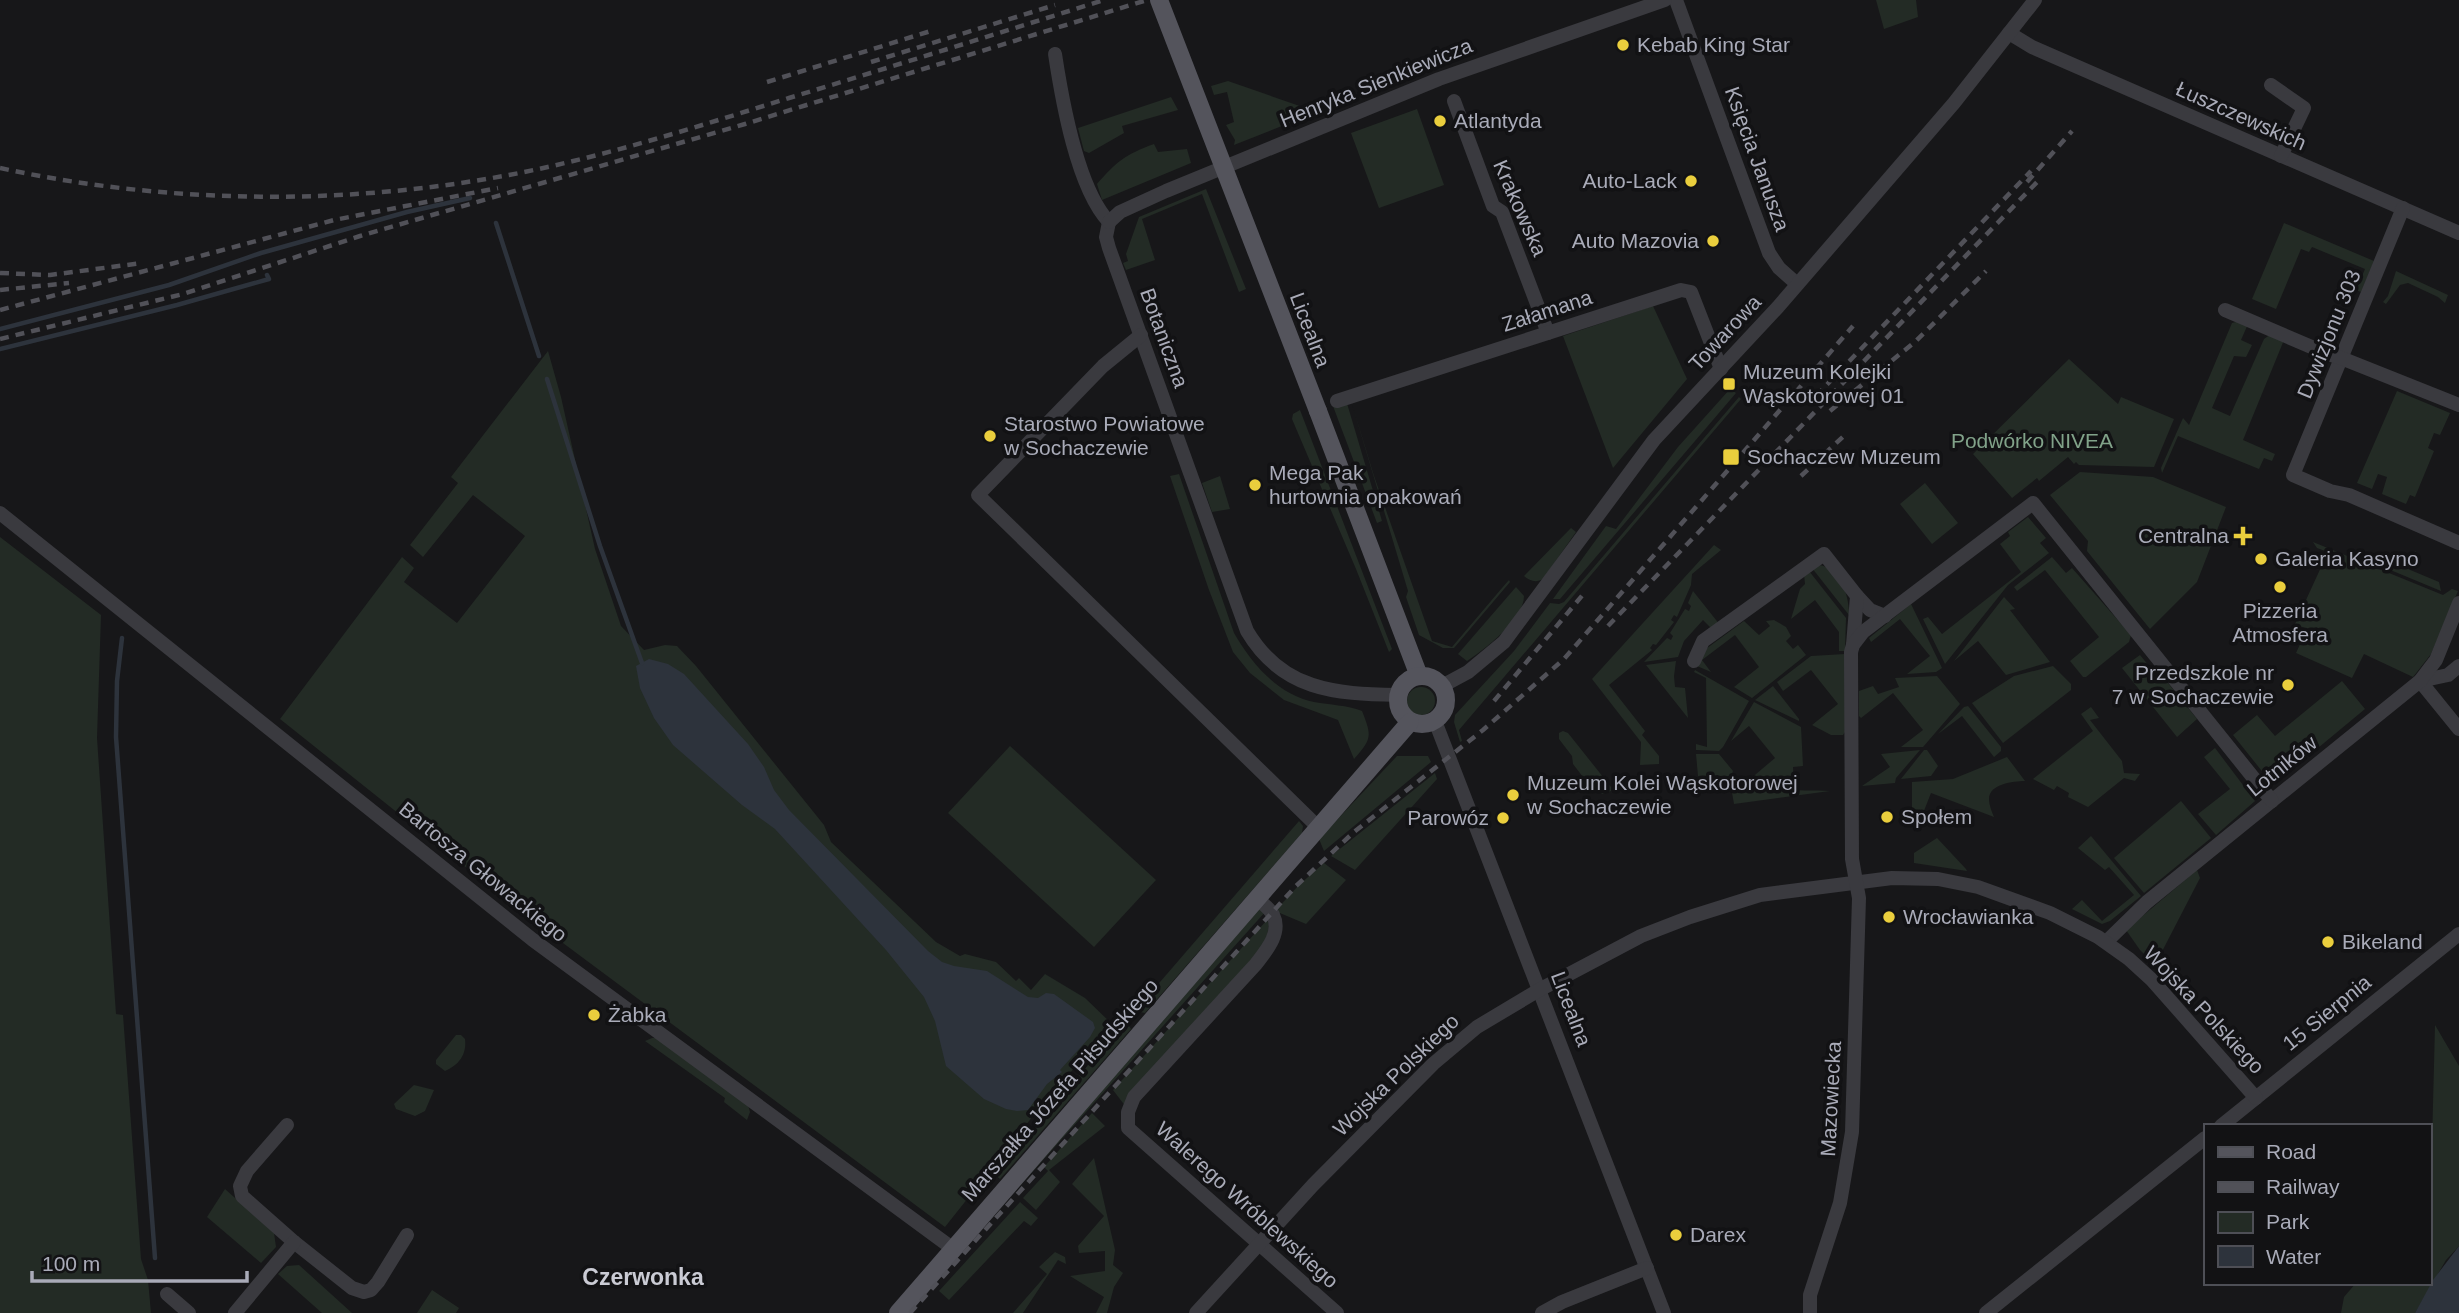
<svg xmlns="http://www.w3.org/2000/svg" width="2459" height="1313" viewBox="0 0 2459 1313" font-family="Arial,sans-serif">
	<rect width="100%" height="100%" fill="#171719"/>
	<g fill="#232b25">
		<polygon points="1876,0 1916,0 1918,17 1884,29"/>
		<polygon points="1228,81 1317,112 1234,145 1235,140 1226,125 1234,122 1227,92 1214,95 1211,86"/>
		<polygon points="1171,97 1178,110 1122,126 1124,133 1089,153 1084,151 1078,128"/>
		<polygon points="1417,109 1444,185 1379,208 1351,133"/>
		<path d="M1154 144 1158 152 1187 149 1191 163 1102 200 1097 184C1116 162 1126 154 1154 144Z"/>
		<polygon points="1206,189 1246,289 1239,292 1202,194 1142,219 1155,260 1126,270 1123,263 1128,261 1126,254 1139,217"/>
		<polygon points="2284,223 2374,261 2361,292 2356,290 2365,269 2312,247 2309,252 2301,249 2276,309 2252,299"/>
		<polygon points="2396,271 2448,295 2445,303 2438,297 2408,283 2400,285 2386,304 2383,302 2388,296"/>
		<polygon points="1653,306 1687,379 1613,468 1563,336"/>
		<polygon points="2239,321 2248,324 2241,340 2252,345 2246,357 2234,356 2212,408 2230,416 2264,339 2271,334 2284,340 2243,440 2275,454 2272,461 2264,458 2259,469 2178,436 2162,473 2161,468 2183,418 2189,425 2232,323"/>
		<polygon points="548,351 561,397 595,549 621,626 644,650 665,645 677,646 696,666 824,825 831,842 936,942 960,956 965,954 996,962 1016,981 1019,978 1031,990 1045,974 1085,998 1112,1024 1029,1121 945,1227 532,920 280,719 402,557 414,568 404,582 457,623 525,536 473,495 423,557 410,545 458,483 451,477"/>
		<polygon points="2069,359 2118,404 2121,397 2174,419 2154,467 2079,465 2076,462 2074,464 2068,457 2039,481 2037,478 2012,498 1973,454"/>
		<polygon points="1730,389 1736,393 1560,599 1553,599 1606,526 1616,529 1678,447"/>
		<polygon points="2397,391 2450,413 2440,435 2434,433 2428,448 2434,451 2415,497 2410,495 2406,504 2382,494 2387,477 2378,474 2372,489 2357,483"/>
		<polygon points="1739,397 1741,399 1459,730 1462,741 1460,742 1454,722 1455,715 1514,651 1550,603 1559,604 1564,602"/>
		<polygon points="1346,400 1382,521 1377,523 1333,406"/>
		<polygon points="1352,404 1374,476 1432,641 1452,647 1502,588 1509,580 1510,582 1454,648 1443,648 1419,635 1406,597 1408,591"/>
		<polygon points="1300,410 1392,649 1389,652 1356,569 1292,419 1293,414"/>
		<polygon points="2080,472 2153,477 2226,507 2197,582 2150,629 2087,551 2088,541 2050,495"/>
		<path d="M1179 474 1234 633C1252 664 1277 694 1314 702 1330 705 1347 705 1362 711 1372 736 1372 739 1354 759L1338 720 1284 700 1250 673 1233 652 1209 590 1170 476Z"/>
		<polygon points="1220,476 1230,509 1212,512 1202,483"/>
		<polygon points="1925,483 1958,523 1932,544 1900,504"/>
		<polygon points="2028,517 2046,538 2040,543 2049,553 2008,585 1945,664 1923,619 1928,617 1942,634 2021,572 2000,544 2010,536 2008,532"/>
		<path d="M1571 528 1576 532 1543 579C1536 583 1530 581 1524 576Z"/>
		<polygon points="0,537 101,615 97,738 116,1014 123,1015 141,1259 148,1280 151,1313 0,1313"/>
		<polygon points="2313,542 2443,595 2452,589 2458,591 2431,654 2413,677 2364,654 2352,678 2296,653 2307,629 2295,624 2328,552 2317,548"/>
		<polygon points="1714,545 1721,550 1692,574 1691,585 1677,617 1674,615 1671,620 1674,622 1656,645 1653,644 1650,648 1652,650 1609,685 1645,731 1642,735 1659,756 1659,764 1640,765 1641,742 1592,679"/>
		<polygon points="2416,551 2408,569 2439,582 2441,591 2388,569"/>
		<polygon points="2052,557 2066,573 2072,568 2131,635 2129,642 2086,677 2083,677 2070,661 2099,637 2045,570 2017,591 2014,587"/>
		<path d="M1819 565C1841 568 1849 596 1849 615L1812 568Z"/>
		<polygon points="1809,571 1846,618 1845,651 1839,651 1839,632 1815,600 1791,619 1800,589 1805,584 1804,574"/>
		<path d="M1516 587 1524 596C1524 619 1485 649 1467 661L1458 654Z"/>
		<polygon points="1693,591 1720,625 1712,629 1703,620 1684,641 1678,657 1644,662 1667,638 1671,640 1673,636 1670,633 1685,609 1689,611 1691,606 1688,603"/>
		<polygon points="2004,597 2015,609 2010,610 2050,662 2006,675 1978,641 1954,661"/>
		<polygon points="1911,604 1942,668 1936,672 1907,674 1930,656 1900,619 1871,642 1869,638"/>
		<polygon points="1774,620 1786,627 1791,636 1786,641 1793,649 1798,645 1806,655 1752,698 1734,687 1759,667 1735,635 1702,660 1711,672 1697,666 1703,651 1744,621 1759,635 1770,626 1766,621"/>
		<polygon points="1845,654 1845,732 1843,735 1831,735 1812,725 1838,704 1811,670 1783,691 1777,682 1811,656"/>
		<polygon points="2140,655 2149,666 2146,669 2152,676 2159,672 2197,719 2177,737 2122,668"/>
		<polygon points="1676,661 1674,676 1675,687 1685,688 1688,718 1646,665"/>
		<polygon points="2053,666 2071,684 2071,690 2003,743 1972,703 2014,676"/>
		<polygon points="1695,670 1749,701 1723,747 1719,751 1696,750 1696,744 1707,747 1706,678 1694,672"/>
		<polygon points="1937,676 1960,704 1923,747 1901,747 1923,730 1893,693 1861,718 1859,716 1859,691 1873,686 1878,694 1899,687 1895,678"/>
		<polygon points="2342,681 2365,709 2277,782 2269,780 2233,735 2257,715 2275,736"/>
		<polygon points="1773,686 1799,719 1799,721 1755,700"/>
		<circle cx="1421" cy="701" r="14"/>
		<polygon points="1754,702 1801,727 1803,766 1793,767 1794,787 1749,780 1775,758 1749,726 1731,741"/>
		<polygon points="1968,706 2001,747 2001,751 1994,757 1962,716 1938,734 1964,707"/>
		<polygon points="2091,707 2099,718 2090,720 2122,761 2124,773 2140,774 2135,781 2124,778 2088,807 2068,797 2069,793 2057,786 2054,790 2033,779 2093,731 2081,714"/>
		<polygon points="1563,731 1568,733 1611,787 1611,791 1602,794 1592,780 1583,777 1573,764 1572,756 1559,739 1559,733"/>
		<polygon points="1010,746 1156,880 1094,947 948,813"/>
		<polygon points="2215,748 2255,801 2216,835 2198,814 2230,789 2204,757"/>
		<polygon points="1920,750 1896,778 1895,783 1862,786 1890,767 1881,754"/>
		<polygon points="1924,750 1927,750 1938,766 1931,776 1901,779"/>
		<polygon points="1696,754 1719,754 1733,771 1728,783 1722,783 1718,775 1701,778 1698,776"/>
		<polygon points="1397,756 1428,756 1431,762 1324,851 1319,839"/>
		<path d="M2007 757 2025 781C2013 781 1989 784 1989 799 1989 805 1992 812 1994 817L1931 793 1918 826 1912 824V782L1953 779Z"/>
		<polygon points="1435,773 1437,779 1355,870 1331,856"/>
		<path d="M1742 780C1764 792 1804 790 1830 791L1734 804 1731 787Z"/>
		<polygon points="2181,801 2211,838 2144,893 2114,858"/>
		<polygon points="1299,821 1303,826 1302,833 1145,1013 1135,1011"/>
		<polygon points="2091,836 2141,896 2110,921 2102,924 2072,909 2082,900 2102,921 2134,895 2109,867 2105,870 2078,848"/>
		<polygon points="1937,838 1966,869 1967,871 1914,863 1914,853"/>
		<polygon points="1324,863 1346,880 1306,924 1275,911 1299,885"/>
		<polygon points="2197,870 2200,878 2155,965 2140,950 2126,930"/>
		<polygon points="1258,908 1266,911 906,1313"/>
		<polygon points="1267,920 1269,925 1266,942 1126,1107 1113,1090"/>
		<polygon points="1126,1021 1131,1029 1000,1179 994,1174"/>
		<polygon points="2435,1025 2459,1066 2459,1246 2446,1260 2415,1313 2341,1313 2344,1297 2356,1283 2429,1283 2429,1186 2431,1183"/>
		<path d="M456 1035H461L465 1039C467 1054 459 1065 445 1071L436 1064V1060Z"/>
		<polygon points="652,1038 657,1038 748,1105 750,1112 747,1120 724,1102 725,1098 645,1041"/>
		<polygon points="414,1085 434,1090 425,1111 415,1116 396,1109 394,1104"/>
		<polygon points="1092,1113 1105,1126 1049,1170 1060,1182 1036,1210 1023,1198 1048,1171 1044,1167"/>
		<polygon points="1094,1158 1115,1250 1113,1265 1123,1273 1114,1287 1107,1313 1096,1313 1104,1297 1070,1276 1105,1271 1105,1251 1079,1253 1078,1246 1104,1216 1072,1184"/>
		<polygon points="225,1189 274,1233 276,1247 261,1263 207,1217"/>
		<polygon points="1020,1202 1038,1218 1031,1226 1024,1221 949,1300 939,1291"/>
		<polygon points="1055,1252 1065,1257 1066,1264 1058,1260 1023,1313 1013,1313 1047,1274 1039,1267"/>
		<polygon points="299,1265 352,1313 322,1313 278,1274 287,1266"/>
		<polygon points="432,1290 459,1308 456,1313 417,1313"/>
	</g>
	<g fill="#2d333c">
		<polygon points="649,659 668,664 684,674 748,744 764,767 774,790 789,810 928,951 942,962 954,966 987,971 1028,997 1038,998 1046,993 1054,994 1093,1022 1095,1028 1090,1037 1060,1070 1062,1072 1047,1084 1028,1110 1017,1111 1006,1109 984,1099 946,1066 935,1021 924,997 886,950 775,829 742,805 673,745 654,718 640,688 636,666"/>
		<polygon points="2459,1246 2459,1313 2415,1313 2433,1280"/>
	</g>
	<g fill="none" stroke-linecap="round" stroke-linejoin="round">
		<g stroke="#2d333c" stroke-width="4.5">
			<polyline points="496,223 539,356"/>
			<polyline points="0,329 169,285 261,253 407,212 470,198"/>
			<polyline points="0,349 177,305 269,279 267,275"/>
			<polyline points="547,379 600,546 642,663"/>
			<polyline points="122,638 117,681 116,737 155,1258"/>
		</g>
		<g stroke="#3a3a3f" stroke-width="14">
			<polyline points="1676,0 1769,253 1779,268 1797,284"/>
			<polyline points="2009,33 2032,47 2459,233"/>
			<path d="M1055 54C1062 100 1077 188 1109 222"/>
			<polyline points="2271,85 2304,108 2281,156"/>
			<polyline points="1454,101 1493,206 1502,212 1548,333"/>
			<polyline points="2403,208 2293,475 2330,491 2349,495 2459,543"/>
			<path d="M1109 222 1106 237 1109 248 1247 631C1282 690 1334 694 1398 695"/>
			<polyline points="1109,222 1120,212 1166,191 1439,79 1665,0"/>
			<polyline points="2225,310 2328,354 2341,358 2459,405"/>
			<polyline points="1141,335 1103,366 978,495 1318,827"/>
			<polyline points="1337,401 1681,290 1691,292 1721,369"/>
			<polyline points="0,513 533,940 952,1248"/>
			<polyline points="1857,596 1870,610 1885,616"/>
			<polyline points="1694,661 1703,641 1824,554 1857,596 1853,645"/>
			<polyline points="2459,666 2448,675 2420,681 2459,729"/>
			<polyline points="1442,686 1468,672 1504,642 1654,440 1778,307 1954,103 2035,0"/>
			<polyline points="1435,721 1664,1313"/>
			<path d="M1257 898C1262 903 1270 909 1273 915 1282 933 1266 951 1256 964L1134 1097 1128 1112V1128L1337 1313"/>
			<polyline points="2106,942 2147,902 2420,681 2436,660 2459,603"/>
			<polyline points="287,1125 247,1171 240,1186 242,1196 294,1242 352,1288 364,1292 371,1290 378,1282 407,1235"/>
			<polyline points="2221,1126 2459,934"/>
			<polyline points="167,1294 189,1313"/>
			<polyline points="235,1313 294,1242"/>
			<polyline points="1196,1313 1313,1185 1433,1064 1477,1027 1539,990 1641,936 1690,917 1760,895 1892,878 1938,879 1978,887 2050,913 2098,937 2129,959 2152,980 2256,1098"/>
			<polyline points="1542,1313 1562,1302 1647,1268"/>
			<polyline points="1810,1313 1810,1295 1840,1203 1852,1132 1859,898 1852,859 1851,652 1853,645 1863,632 2033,503 2272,801"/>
			<polyline points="1986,1313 2205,1138"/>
		</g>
		<g stroke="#54545c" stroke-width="18">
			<polyline points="1318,411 1419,676"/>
			<circle cx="1422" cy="700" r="24"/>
			<polyline points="898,1313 1410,722"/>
		</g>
		<g stroke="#515158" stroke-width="4.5" stroke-dasharray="9 7" stroke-linecap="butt">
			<polyline points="871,62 1055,5"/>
			<polyline points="767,82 934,30"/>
			<path d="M0 168C166 204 342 206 509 175 604 157 696 127 789 98 894 66 999 33 1104 0"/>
			<polyline points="2027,182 2072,131"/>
			<polyline points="0,273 50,275 142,263"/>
			<polyline points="0,290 69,283"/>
			<polyline points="0,310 334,220 498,188"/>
			<polyline points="0,339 183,294 360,236 745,124 1147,0"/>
			<polyline points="1816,396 2031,171"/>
			<polyline points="1830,411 1916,341 1986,271"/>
			<polyline points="1801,476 1847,433"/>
			<polyline points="1608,626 2040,179"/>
			<polyline points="1494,701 1586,591"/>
			<polyline points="910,1313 1296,886 1354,832 1483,730 1564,659 1853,326"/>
		</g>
		<polyline stroke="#54545c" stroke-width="18" points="1159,0 1318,411"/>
	</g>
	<g fill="#eace3d" stroke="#121214" stroke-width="2.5">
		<circle cx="1623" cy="45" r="7"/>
		<circle cx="1440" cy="121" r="7"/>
		<circle cx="1691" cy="181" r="7"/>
		<circle cx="1713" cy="241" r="7"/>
		<rect x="1722" y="377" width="14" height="14" rx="3.5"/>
		<circle cx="990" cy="436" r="7"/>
		<rect x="1722" y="448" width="18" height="18" rx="3.5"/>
		<circle cx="1255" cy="485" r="7"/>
		<path d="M2239.5 525.5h7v7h7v7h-7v7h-7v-7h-7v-7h7z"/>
		<circle cx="2261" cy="559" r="7"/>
		<circle cx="2280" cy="587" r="7"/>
		<circle cx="2288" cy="685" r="7"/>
		<circle cx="1513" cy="795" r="7"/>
		<circle cx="1887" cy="817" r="7"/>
		<circle cx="1503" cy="818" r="7"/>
		<circle cx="1889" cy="917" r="7"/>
		<circle cx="2328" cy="942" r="7"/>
		<circle cx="594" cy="1015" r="7"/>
		<circle cx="1676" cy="1235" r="7"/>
	</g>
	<g text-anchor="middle" stroke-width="7" stroke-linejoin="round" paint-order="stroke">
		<g font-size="21" fill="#a9abb8" stroke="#121214" text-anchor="start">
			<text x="1637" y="52">Kebab King Star</text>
			<text x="1454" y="128">Atlantyda</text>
			<text x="1677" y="188" text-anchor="end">Auto-Lack</text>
			<text x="1699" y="248" text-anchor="end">Auto Mazovia</text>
			<text x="1743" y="379">Muzeum Kolejki<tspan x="1743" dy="24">Wąskotorowej 01</tspan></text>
			<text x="1004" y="431">Starostwo Powiatowe<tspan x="1004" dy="24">w Sochaczewie</tspan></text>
			<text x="1747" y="464">Sochaczew Muzeum</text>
			<text x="1269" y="480">Mega Pak<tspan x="1269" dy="24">hurtownia opakowań</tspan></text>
			<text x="2229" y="543" text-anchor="end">Centralna</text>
			<text x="2275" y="566">Galeria Kasyno</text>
			<text x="2280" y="618" text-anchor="middle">Pizzeria<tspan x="2280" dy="24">Atmosfera</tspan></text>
			<text x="2274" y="680" text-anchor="end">Przedszkole nr<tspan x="2274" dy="24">7 w Sochaczewie</tspan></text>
			<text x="1527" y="790">Muzeum Kolei Wąskotorowej<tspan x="1527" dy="24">w Sochaczewie</tspan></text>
			<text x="1901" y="824">Społem</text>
			<text x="1489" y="825" text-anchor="end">Parowóz</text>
			<text x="1903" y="924">Wrocławianka</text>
			<text x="2342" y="949">Bikeland</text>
			<text x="608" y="1022">Żabka</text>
			<text x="1690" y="1242">Darex</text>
		</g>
		<g font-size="21" fill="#a9abb8" stroke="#121214">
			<text transform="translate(1376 83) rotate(-22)" y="7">Henryka Sienkiewicza</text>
			<text transform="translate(2241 116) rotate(24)" y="7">Łuszczewskich</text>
			<text transform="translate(1757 159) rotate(70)" y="7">Księcia Janusza</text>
			<text transform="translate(1520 208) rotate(66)" y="7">Krakowska</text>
			<text transform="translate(1547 311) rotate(-18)" y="7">Załamana</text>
			<text transform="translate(1310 330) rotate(69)" y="7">Licealna</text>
			<text transform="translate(1725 333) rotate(-47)" y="7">Towarowa</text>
			<text transform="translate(2329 334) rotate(-68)" y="7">Dywizjonu 303</text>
			<text transform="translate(1164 338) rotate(70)" y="7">Botaniczna</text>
			<text transform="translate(2282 766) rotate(-39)" y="7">Lotników</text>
			<text transform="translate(483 872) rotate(39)" y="7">Bartosza Głowackiego</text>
			<text transform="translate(1571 1009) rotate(69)" y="7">Licealna</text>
			<text transform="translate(2204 1010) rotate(47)" y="7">Wojska Polskiego</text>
			<text transform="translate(2327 1013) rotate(-39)" y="7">15 Sierpnia</text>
			<text transform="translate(1396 1075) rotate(-44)" y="7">Wojska Polskiego</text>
			<text transform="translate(1060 1090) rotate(-49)" y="7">Marszałka Józefa Piłsudskiego</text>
			<text transform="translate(1831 1099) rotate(-87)" y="7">Mazowiecka</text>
			<text transform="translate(1247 1205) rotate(42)" y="7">Walerego Wróblewskiego</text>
		</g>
		<g font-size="21" fill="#81a289" stroke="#121214">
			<text x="2032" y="448">Podwórko NIVEA</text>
		</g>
		<g font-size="23" font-weight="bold" fill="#cacbd4" stroke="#121214">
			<text x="643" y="1285">Czerwonka</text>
		</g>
	</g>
	<rect x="2204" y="1124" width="228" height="161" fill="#121214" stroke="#4e4f56" stroke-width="2"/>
	<rect x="2218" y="1147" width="35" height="10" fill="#54545c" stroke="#4e4f56" stroke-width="2"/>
	<text x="2266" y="1159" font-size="21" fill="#a9abb8">Road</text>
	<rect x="2218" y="1182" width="35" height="10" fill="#515158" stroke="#4e4f56" stroke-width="2"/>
	<text x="2266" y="1194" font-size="21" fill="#a9abb8">Railway</text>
	<rect x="2218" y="1212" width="35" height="21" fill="#232b25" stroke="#4e4f56" stroke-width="2"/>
	<text x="2266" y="1229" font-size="21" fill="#a9abb8">Park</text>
	<rect x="2218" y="1246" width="35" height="21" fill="#2d333c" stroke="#4e4f56" stroke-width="2"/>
	<text x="2266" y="1264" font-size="21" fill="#a9abb8">Water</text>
	<path d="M32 1271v10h215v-10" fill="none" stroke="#a9abb8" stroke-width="3.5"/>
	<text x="42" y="1271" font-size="21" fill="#a9abb8" stroke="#121214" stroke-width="5" paint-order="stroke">100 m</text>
</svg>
